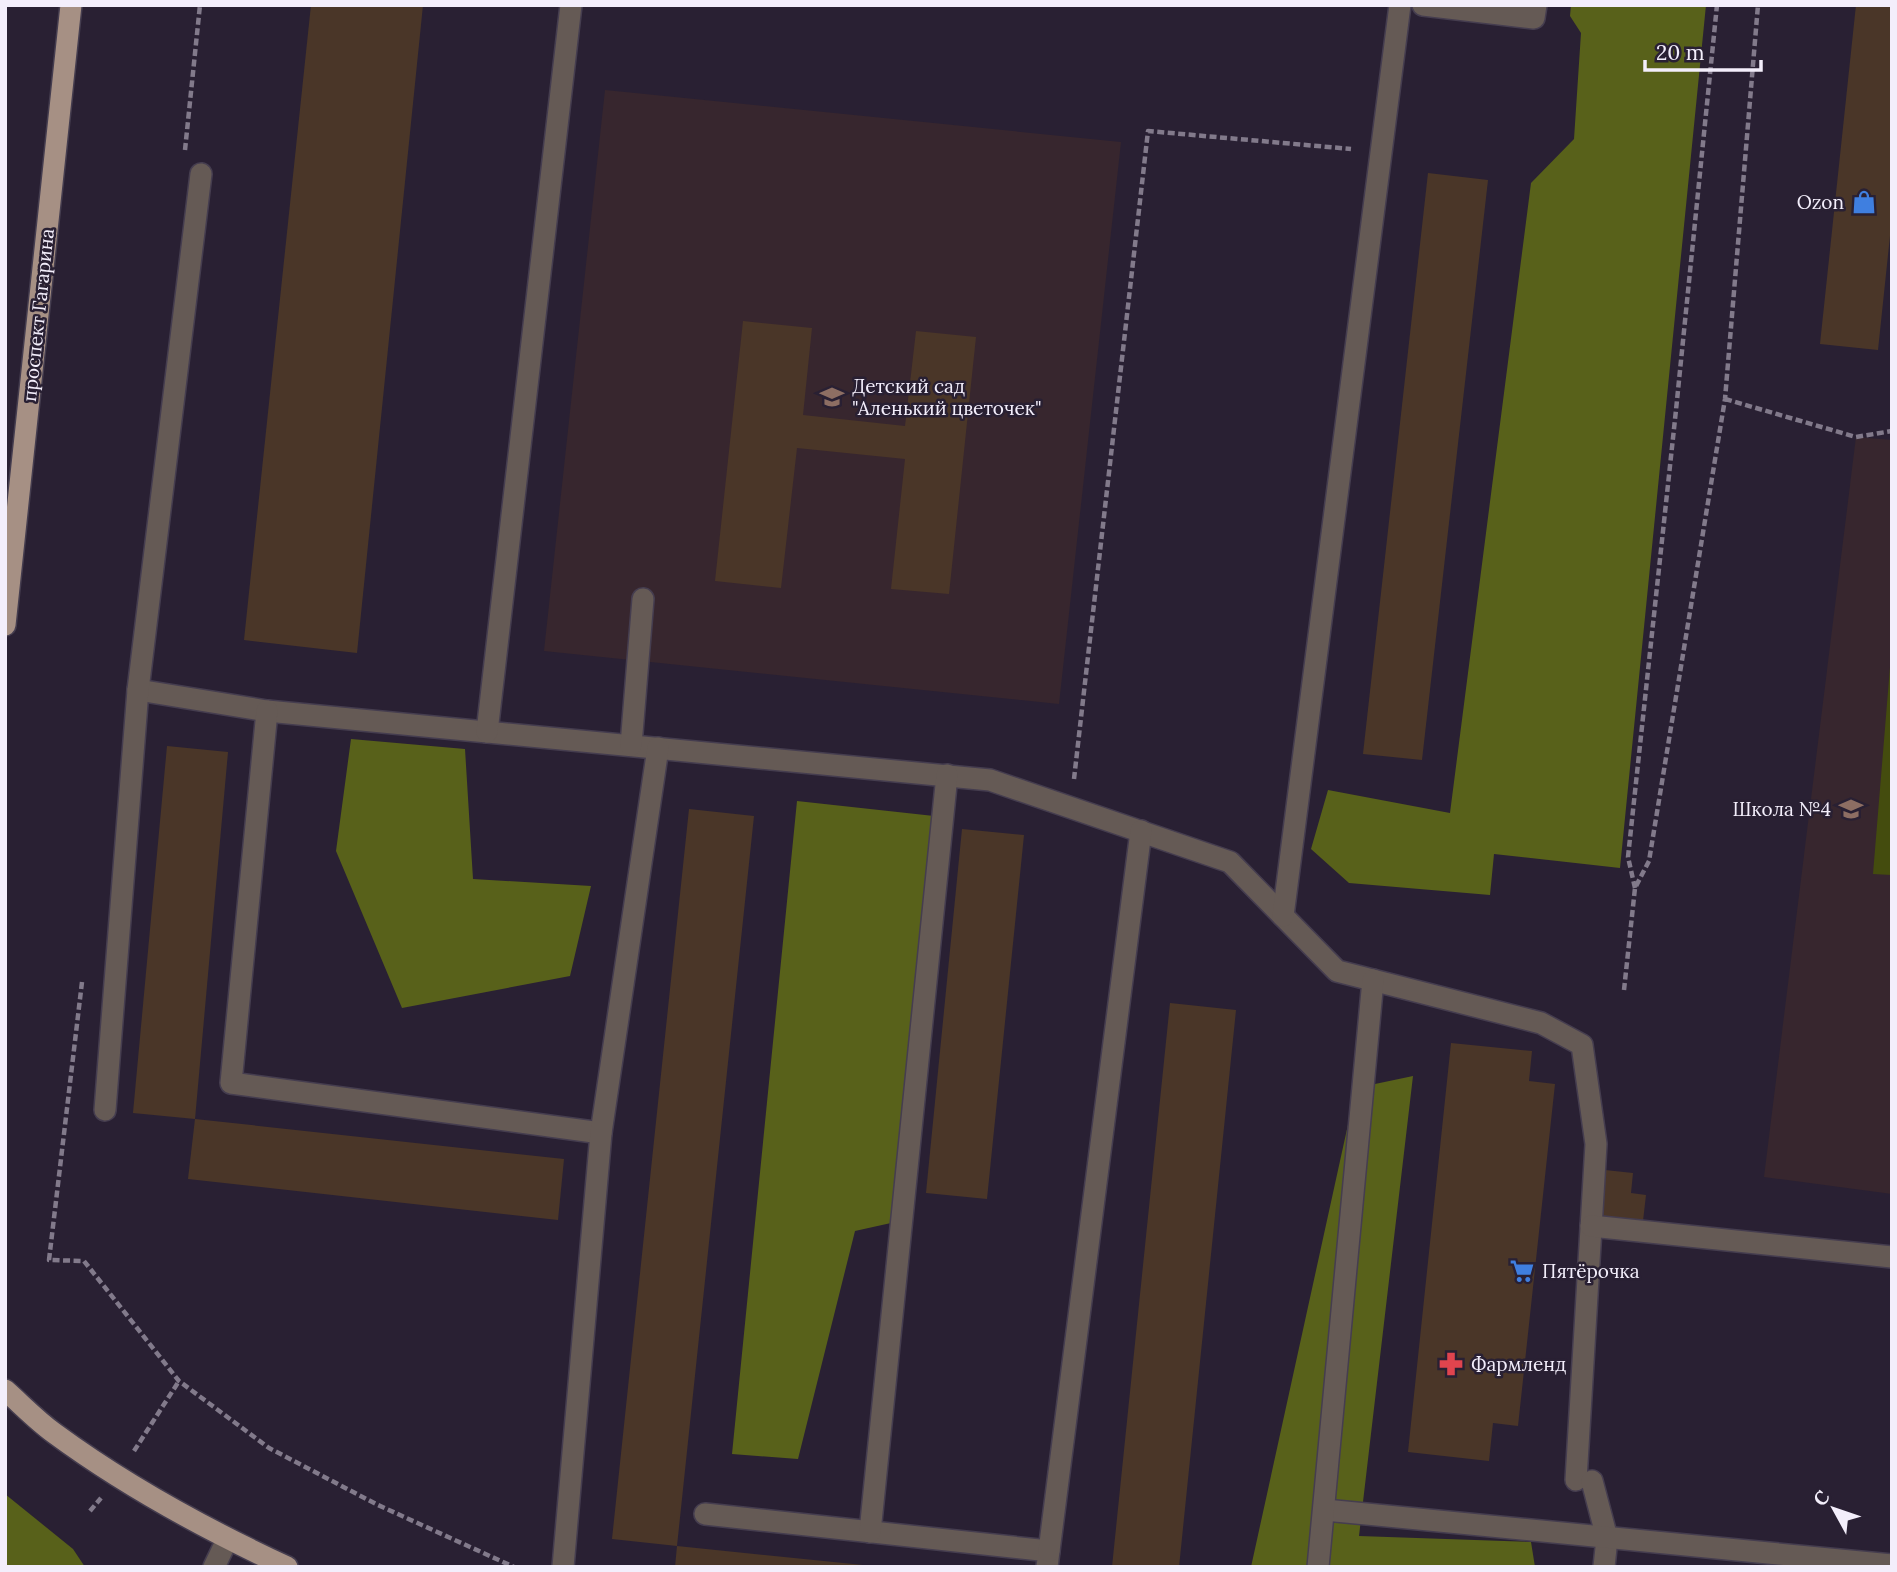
<svg xmlns="http://www.w3.org/2000/svg" width="1897" height="1572" viewBox="0 0 1897 1572" font-family="Lora,serif">
	<rect width="100%" height="100%" fill="#292033"/>
	<g fill="#37262e">
		<polygon points="605,90 1121,142 1059,704 544,651"/>
		<polygon points="1856,437 1892,440 1892,1194 1764,1177"/>
	</g>
	<polygon fill="#444c0e" points="1892,643 1892,875 1873,874"/>
	<g fill="#58611a">
		<polygon points="1571,5 1706,5 1620,868 1494,854 1490,895 1349,883 1311,849 1328,790 1450,813 1531,183 1574,139 1581,33 1570,16"/>
		<polygon points="351,739 465,749 473,879 591,886 570,976 402,1008 336,851"/>
		<polygon points="797,801 934,816 900,1221 855,1231 798,1459 732,1454"/>
		<polygon points="1413,1076 1359,1536 1531,1542 1535,1567 1251,1567 1356,1088"/>
		<polygon points="5,1494 73,1549 85,1567 5,1567"/>
	</g>
	<g fill="#4a3628">
		<polygon points="311,5 423,5 357,653 244,640"/>
		<polygon points="1856,5 1892,5 1892,217 1878,350 1820,344"/>
		<polygon points="1428,173 1488,180 1422,760 1363,754"/>
		<polygon points="743,321 812,328 803,415 905,426 916,331 976,337 949,594 891,589 905,459 797,448 781,588 715,581"/>
		<polygon points="167,746 228,752 195,1119 133,1113"/>
		<polygon points="689,809 754,816 677,1546 863,1565 863,1567 675,1567 677,1546 612,1539"/>
		<polygon points="962,829 1024,835 987,1199 926,1193"/>
		<polygon points="1170,1003 1236,1010 1179,1567 1112,1567"/>
		<polygon points="1451,1043 1532,1051 1529,1081 1555,1084 1518,1426 1493,1423 1489,1461 1408,1452"/>
		<polygon points="195,1119 564,1159 558,1220 188,1179"/>
		<polygon points="1605,1170 1633,1173 1631,1193 1646,1195 1643,1221 1600,1217"/>
	</g>
	<g fill="none" stroke-linecap="round" stroke-linejoin="round">
		<g stroke="#453d4f" stroke-width="24">
			<g id="minor">
				<polyline points="1423,5 1534,18 1536,5"/>
				<polyline points="138,690 267,711 990,780 1230,862 1337,971 1541,1023 1582,1045 1596,1144 1576,1480"/>
				<polyline points="267,711 231,1083 601,1133"/>
				<polyline points="487,732 571,5"/>
				<polyline points="631,745 643,599"/>
				<polyline points="1283,916 1400,5"/>
				<polyline points="105,1110 138,690 201,174"/>
				<polyline points="1591,1226 1892,1257"/>
				<polyline points="1592,1481 1607,1538 1604,1567"/>
				<polyline points="1325,1510 1892,1565"/>
				<polyline points="705,1514 1049,1551 1047,1567"/>
				<polyline points="870,1532 947,775"/>
				<polyline points="1049,1551 1141,831"/>
				<polyline points="214,1567 227,1540"/>
				<polyline points="563,1567 601,1133 658,748"/>
				<polyline points="1318,1567 1373,980"/>
			</g>
		</g>
		<g stroke="#453d4f" stroke-width="24">
			<g id="major">
				<polyline points="5,625 71,5"/>
				<path d="M5 1390C21 1404 36 1420 54 1433 126 1486 205 1529 287 1567"/>
			</g>
		</g>
		<g stroke="#827a8b" stroke-width="4.5" stroke-dasharray="7 3.5" stroke-linecap="butt">
			<polyline points="185,150 200,5"/>
			<polyline points="1725,399 1856,437 1892,431"/>
			<polyline points="1074,779 1148,131 1351,149"/>
			<polyline points="1635,888 1628,857 1676,410 1717,5"/>
			<polyline points="82,982 49,1260 84,1261 179,1381 269,1448 378,1505 514,1567"/>
			<polyline points="1624,990 1635,888 1649,861 1725,399 1758,5"/>
			<polyline points="134,1451 179,1381"/>
			<polyline points="90,1511 101,1498"/>
		</g>
		<use href="#minor" stroke="#655a55" stroke-width="21"/>
		<use href="#major" stroke="#a69084" stroke-width="21"/>
	</g>
	<defs>
		<g id="shop-bare" transform="scale(1.89)"><path d="M-5-2.5h2.3a2.7 3.5 0 0 1 5.4 0H5L5.5 6h-11ZM-1.5-2.5h3a1.5 2.3 0 0 0-3 0Z" fill="#3f7fe0" stroke="#292033" stroke-width="2.5" paint-order="stroke"/></g>
		<g id="school-bare" transform="scale(1.89)"><path d="M0-5L7-2L0 1L-7-2ZM-4 1L0 2.5L4 1V4Q0 6-4 4Z" fill="#8d6e63" stroke="#292033" stroke-width="2.5" paint-order="stroke"/></g>
		<g id="supermarket-bare" transform="scale(1.89)"><path d="M-6-5.5h2.5l.6 2H6L4.5 2H-2.5L-4.4-4H-6ZM-1.5 3.2a1.3 1.3 0 1 0 .1 0ZM3 3.2a1.3 1.3 0 1 0 .1 0Z" fill="#3f7fe0" stroke="#292033" stroke-width="2.5" paint-order="stroke"/></g>
		<g id="pharmacy-bare" transform="scale(1.89)"><path d="M-2-6h4v4h4v4h-4v4h-4v-4h-4v-4h4Z" fill="#e0444e" stroke="#292033" stroke-width="2.5" paint-order="stroke"/></g>
	</defs>
	<g fill-rule="evenodd">
		<use href="#shop-bare" x="1864" y="202"/>
		<use href="#school-bare" x="832" y="397"/>
		<use href="#school-bare" x="1851" y="809"/>
		<use href="#supermarket-bare" x="1522" y="1271"/>
		<use href="#pharmacy-bare" x="1451" y="1364"/>
	</g>
	<g text-anchor="middle" stroke-width="5" stroke-linejoin="round" paint-order="stroke">
		<g font-size="19" fill="#f3eefb" stroke="#292033" text-anchor="start">
			<text x="1844" y="209" text-anchor="end">Ozon</text>
			<text x="852" y="393">Детский сад<tspan x="852" dy="22">"Аленький цветочек"</tspan></text>
			<text x="1831" y="816" text-anchor="end">Школа №4</text>
			<text x="1542" y="1278">Пятёрочка</text>
			<text x="1471" y="1371">Фармленд</text>
		</g>
		<g font-size="19" fill="#f3eefb" stroke="#292033">
			<text transform="translate(38 315) rotate(-84)" y="7">проспект Гагарина</text>
		</g>
	</g>
	<rect width="1897" height="1572" fill="none" stroke="#f3eefb" stroke-width="14"/>
	<g transform="translate(1834 1509) rotate(310)" stroke="#292033" stroke-width="5" paint-order="stroke">
	<path d="M0-5L12 26L0 18L-12 26Z" fill="#f3eefb"/>
	<text y="-10" font-size="19" font-weight="bold" text-anchor="middle" fill="#f3eefb">С</text>
	</g>
	<path d="M1645 60v10h116v-10" fill="none" stroke="#f3eefb" stroke-width="3.5"/>
	<text x="1656" y="60" font-size="21" fill="#f3eefb" stroke="#292033" stroke-width="5" paint-order="stroke">20 m</text>
</svg>
